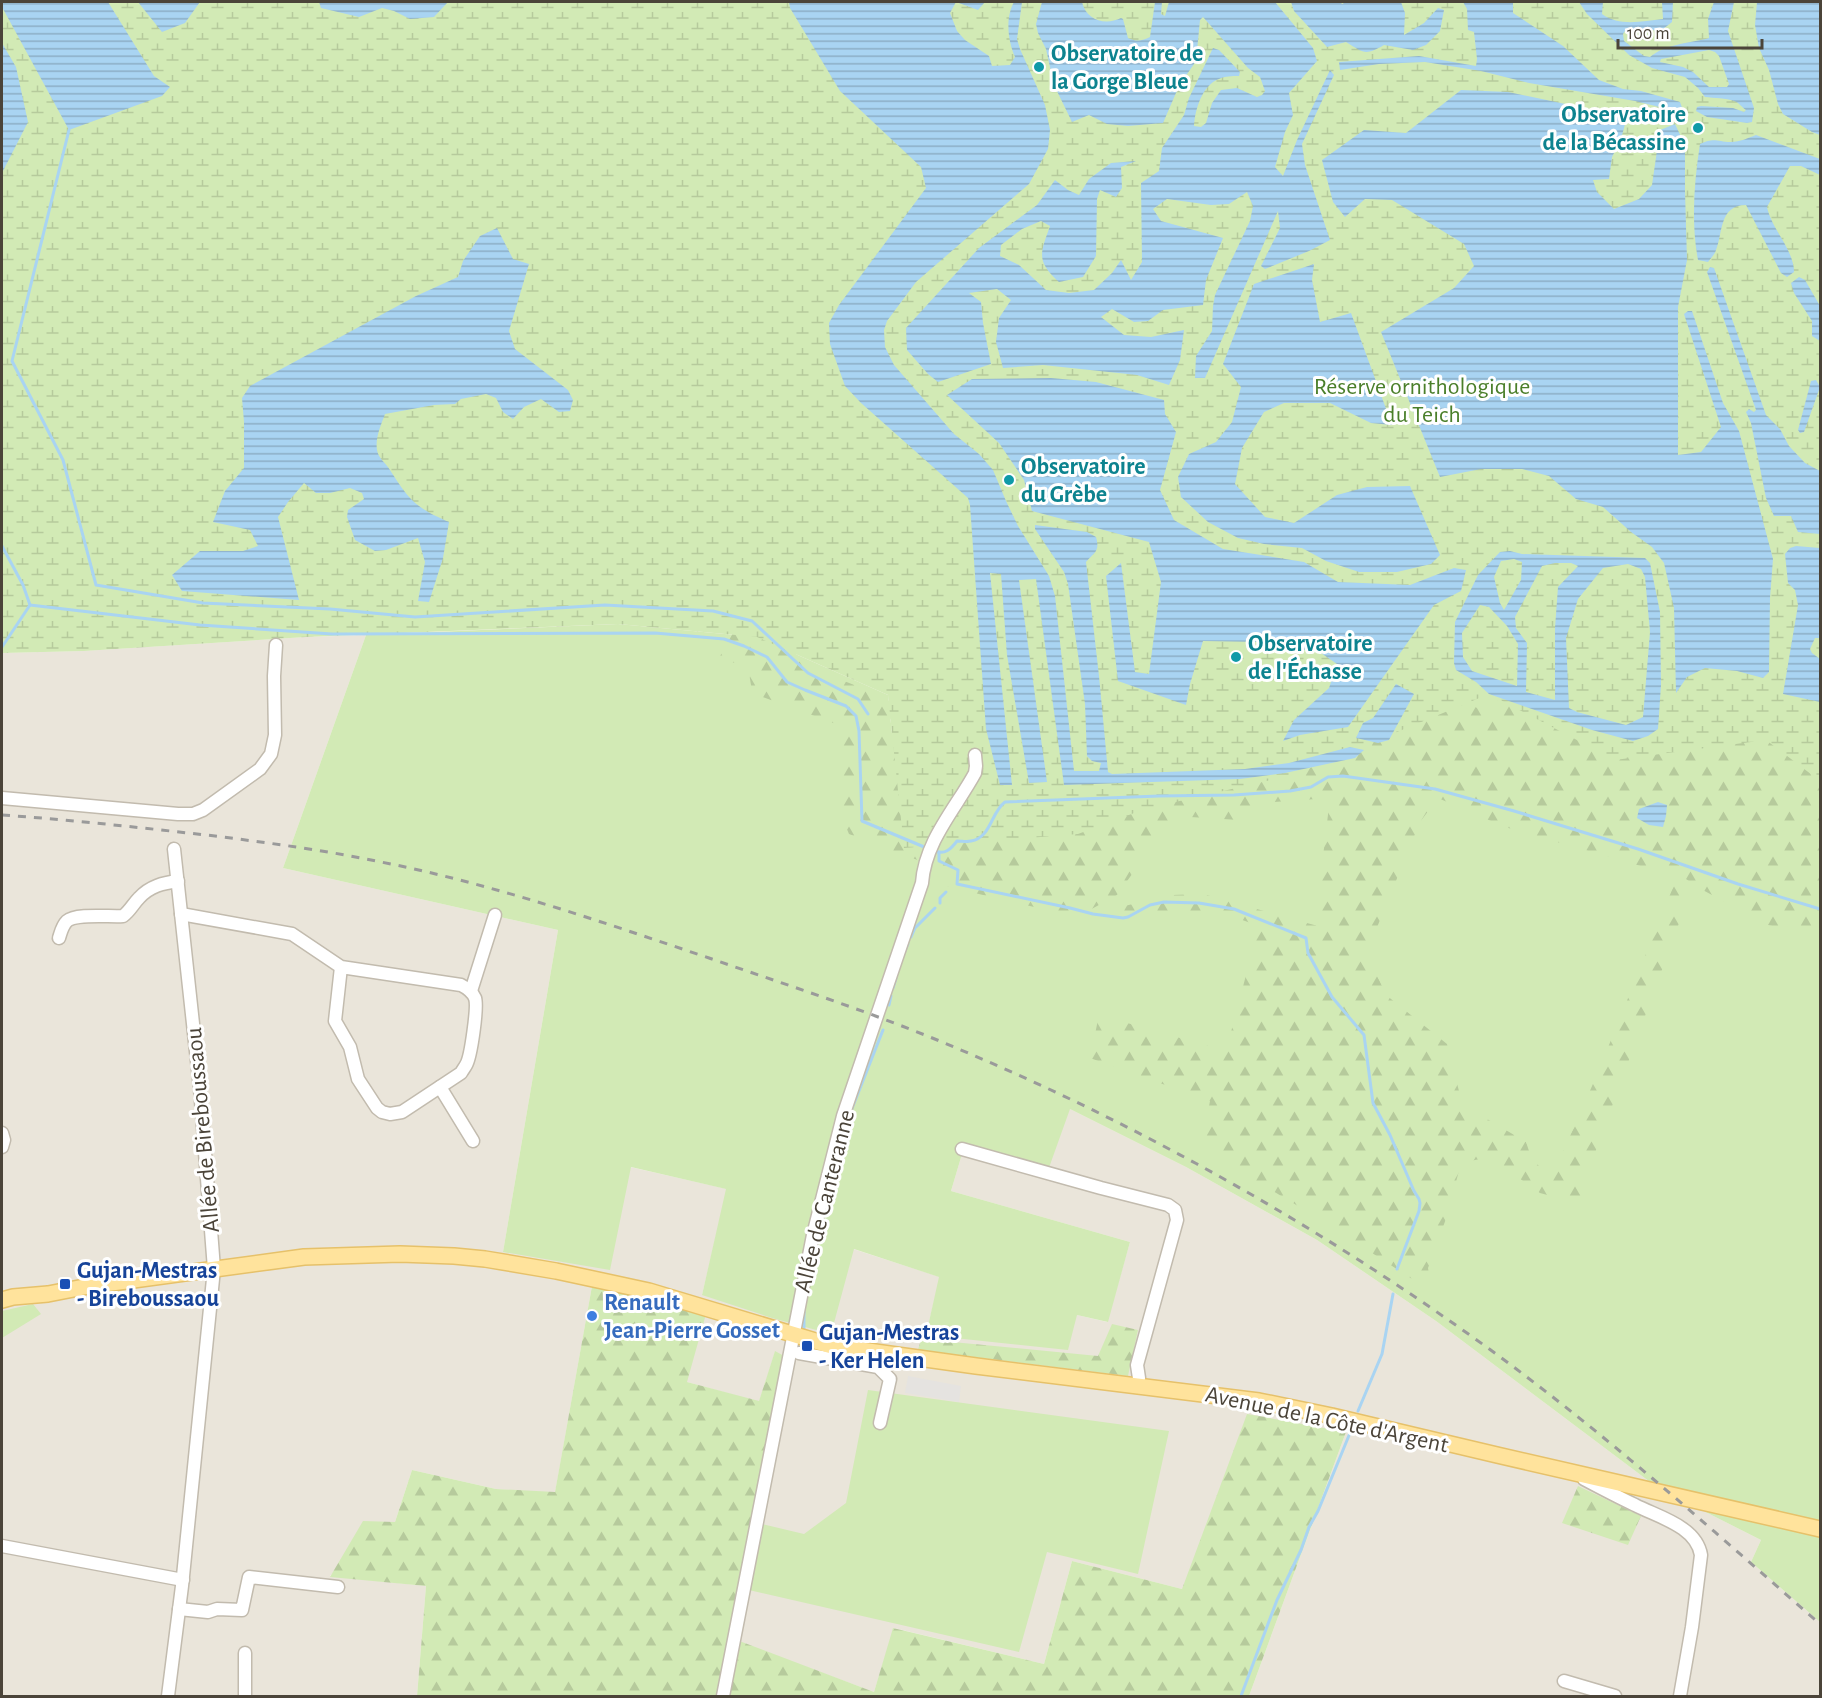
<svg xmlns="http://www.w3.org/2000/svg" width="1822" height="1698" viewBox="0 0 1822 1698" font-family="'Alegreya Sans',sans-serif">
	<defs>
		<pattern id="forest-firs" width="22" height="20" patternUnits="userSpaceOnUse" patternTransform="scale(1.5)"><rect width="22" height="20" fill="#d2eab5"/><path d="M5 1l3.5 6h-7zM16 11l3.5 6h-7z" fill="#b6ca9c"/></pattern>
		<pattern id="wetland-marsh" width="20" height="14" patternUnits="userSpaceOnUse" patternTransform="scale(1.5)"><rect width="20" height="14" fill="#d2eab5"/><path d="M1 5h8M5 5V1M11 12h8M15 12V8" fill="none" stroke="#b6ca9c"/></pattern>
		<pattern id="water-rules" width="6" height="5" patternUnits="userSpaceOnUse" patternTransform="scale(1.5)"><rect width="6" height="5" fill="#a9d4f2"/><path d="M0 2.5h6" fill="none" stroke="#8caec5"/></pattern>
	</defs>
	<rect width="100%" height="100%" fill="#f6f3ec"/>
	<polygon fill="#eae5da" points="366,635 283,868 558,930 503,1252 630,1167 727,1189 702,1295 853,1249 940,1277 926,1334 1077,1315 1107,1322 1130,1242 951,1191 962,1154 1070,1109 1186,1167 1317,1240 1436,1321 1658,1488 1761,1540 1751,1562 1820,1622 1820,1696 1249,1696 1346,1432 1182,1589 1072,1561 1044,1664 894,1628 874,1692 734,1640 775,1352 759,1402 687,1382 592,1286 555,1493 496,1489 412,1470 395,1522 330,1576 426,1586 417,1696 2,1696 2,653 84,651 306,637"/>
	<g fill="#d2eab5">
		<polygon points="818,2 1820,2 1820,1622 1751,1562 1761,1540 1658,1488 1436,1321 1317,1240 1186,1167 1070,1109 1046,1176 962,1154 951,1191 1130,1242 1108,1322 1077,1315 1068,1350 926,1335 939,1277 854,1249 831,1334 772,1318 702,1295 726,1189 631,1167 610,1270 503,1252 558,930 283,868 366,635 618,624 757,637 888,695 904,848"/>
		<polygon points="33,1304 41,1314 2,1338 2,1311"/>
		<polygon points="868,1390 1169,1431 1138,1574 1047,1552 1019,1652 727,1585 741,1519 804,1534 846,1503"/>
	</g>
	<g fill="url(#forest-firs)">
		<polygon points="747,608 767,620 802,661 839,679 882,696 899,708 884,727 894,736 1466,703 1489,713 1499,699 1676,693 1820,767 1820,937 1768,925 1699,888 1686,879 1505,827 1438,798 1420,822 1371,942 1371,962 1386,995 1447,1044 1461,1099 1482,1116 1526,1142 1532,1160 1552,1177 1596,1077 1676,880 1689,896 1584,1183 1581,1204 1540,1193 1489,1157 1461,1163 1447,1216 1428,1268 1432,1292 1323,1221 1201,1148 1210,1101 1090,1058 1099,1015 1226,1051 1259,926 1234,917 1150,911 1123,925 1120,907 1172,895 1203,894 1325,928 1318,898 1330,798 1274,802 1239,820 1174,816 1117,895 1077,917 945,886 936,867 849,834 844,822 839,725 760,696 752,691 748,667 719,658"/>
		<polygon points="592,1286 706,1314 687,1382 759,1401 775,1351 786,1357 734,1639 874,1692 893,1628 1044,1664 1072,1561 1182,1589 1247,1414 1346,1432 1249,1696 417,1696 426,1586 330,1577 363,1521 395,1522 412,1470 496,1489 555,1492"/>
		<polygon points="1112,1324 1138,1330 1128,1376 918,1350 921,1339 1098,1356"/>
		<polygon points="1578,1486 1641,1516 1628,1545 1562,1523"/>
	</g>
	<polygon fill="url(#wetland-marsh)" points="2,2 1757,2 1755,25 1759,48 1769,70 1778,104 1783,114 1812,132 1820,135 1820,781 1766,740 1615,760 1489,694 1293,775 1145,809 1078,834 904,848 888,695 757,637 618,624 306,637 84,651 2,653"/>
	<polygon fill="#e5e3e0" points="908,1376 961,1386 959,1402 905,1393"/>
	<g fill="url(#water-rules)" fill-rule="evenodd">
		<polygon points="2,2 108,2 154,76 170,87 162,96 69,130 2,7"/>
		<polygon points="138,2 200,2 185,23 162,32"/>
		<polygon points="319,2 448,2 434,17 410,19 394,11 382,8 359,17 321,8"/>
		<path d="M789 2H985L978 10 956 2 950 13 957 31 965 40 989 56 992 66 1010 65 1015 57C1008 41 1005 18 1014 2H1022L1017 39 1020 49 1045 105 1050 130 1048 149 1029 184 916 282 887 321 884 330 885 347 894 365 954 434 979 454 993 470 1006 501 1018 526 1049 576 1055 596 1074 771H1099L1101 763 1092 761 1087 756 1085 704 1068 584 1064 572 1035 529V525L1087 532 1096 537C1100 551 1095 552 1086 562L1099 676 1108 772 1112 774 1245 769 1289 763 1350 747 1364 750 1355 758 1285 773 1240 779 1064 785 1036 579 1019 580 1047 782 1029 783 1007 655 1001 574 990 573 1012 785H1000L986 729 970 505 968 498 861 403 845 386 830 344 829 323 839 305 926 188 921 167 840 91 790 8Z"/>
		<path d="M1042 2H1082C1086 20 1105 26 1121 18L1123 19 1128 38C1137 42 1142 41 1150 37L1155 2H1162L1161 14 1165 16 1169 2H1275L1313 48 1317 61 1289 93 1293 115 1285 132 1275 167 1283 176 1297 140 1330 70 1334 75 1302 144 1305 165 1330 240 1309 251 1265 269 1261 266 1280 228 1278 211 1205 378H1195L1196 356 1212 331 1213 306 1215 295 1250 221 1253 206 1247 192 1229 204 1211 205 1167 199 1153 209 1161 221 1223 238 1206 280 1203 305 1163 310 1148 321 1134 322 1112 309 1101 317 1124 335 1151 337 1184 330 1180 360 1169 385 1137 375 1043 365 1003 368 996 342 999 318 1011 300 997 289 969 293 981 302 983 323 991 364 938 382 928 374 907 350 906 328 979 248 1037 205 1055 180 1068 190 1079 195 1089 179 1111 163 1136 161 1121 167 1122 188 1116 197 1100 190 1097 199 1096 256 1083 277 1059 282C1036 261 1040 254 1050 226L1041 221 1022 229 1001 245 1000 256 1019 265 1046 290 1069 293 1094 290 1112 273 1121 260 1131 280 1142 262 1141 183 1159 171 1162 148 1184 115 1189 98 1213 48 1219 50 1240 72 1239 76C1232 76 1225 76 1219 79 1202 85 1195 110 1194 126L1201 127 1206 123 1212 103 1221 90 1237 88 1257 97 1262 95 1265 91 1260 77 1248 68 1203 17 1200 20 1196 61 1179 86 1163 123 1128 126 1107 124 1089 115 1072 122 1054 85 1046 49 1038 33 1036 24Z"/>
		<path d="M1291 2H1338L1343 4 1344 2H1401L1405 13 1404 35 1424 23 1438 8 1444 10 1440 31 1426 45 1413 50 1384 45C1365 56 1364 53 1346 42L1327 47 1294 11Z"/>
		<polygon points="1463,2 1513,2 1513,13 1563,46 1599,80 1623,89 1641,91 1680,102 1684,113 1635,101 1529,83 1481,71 1425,62 1379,64 1340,70 1339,62 1419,56 1476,66 1477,59 1474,32 1468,30 1467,9"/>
		<path d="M1579 2H1603L1602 14C1620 27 1642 21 1663 19L1662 2H1673L1672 22 1662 30 1625 31 1623 34 1624 41 1644 56 1650 57C1665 44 1691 43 1709 38L1708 19 1714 2H1734L1728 31 1754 108 1752 122 1747 123 1707 117 1696 111 1697 107 1701 106 1733 108 1744 112 1746 110C1741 107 1740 103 1734 101 1726 98 1714 98 1705 97L1698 88 1685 77 1652 68 1629 55 1587 14ZM1709 50 1715 52 1719 56 1729 84 1727 87H1709L1693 72 1683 67 1660 62 1661 59Z"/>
		<polygon points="1757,2 1820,2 1820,135 1812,132 1783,114 1778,104 1769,70 1759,48 1755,25"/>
		<polygon points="2,43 16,67 28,122 2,173"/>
		<polygon points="1461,90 1508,92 1627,117 1621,139 1612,157 1609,179 1593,180 1597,192 1614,209 1639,199 1652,185 1660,130 1675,124 1685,145 1685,191 1687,260 1678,307 1678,455 1701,452 1721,427 1684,314 1688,311 1692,311 1723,403 1739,431 1773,559 1770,598 1769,672 1763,678 1737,671 1705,668 1687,677 1676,693 1674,608 1664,563 1652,547 1631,532 1603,507 1576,499 1549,476 1522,469 1481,469 1440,477 1381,332 1454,288 1474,266 1464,244 1392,200 1365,199 1345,217 1333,202 1322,160 1364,130 1406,133"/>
		<path d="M1756 135 1820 159V175L1801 166H1790L1767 207C1772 230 1794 250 1794 272L1787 277 1781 273 1746 205C1719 205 1723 233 1716 250 1715 254 1711 258 1708 262L1698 260C1691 223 1694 182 1700 144 1715 137 1717 142 1731 142 1740 142 1748 138 1756 135Z"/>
		<path d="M497 228 513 259 529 264 509 331 515 349 568 390 573 400 570 411 559 412 541 399 524 407 513 419 503 412 496 398 486 394 461 399 455 404 434 405 385 414C381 425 375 438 377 450 378 458 386 463 390 470 409 500 416 508 449 522L443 558 429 602 418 601 425 562 418 538 386 550 375 551 355 540 347 517 348 510 364 499 362 493 350 488 330 493H316L304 483 288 502 278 517 299 600 182 591 172 575 200 551H243L258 546 250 530 213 522 225 491 244 468V422L242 398 250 386 416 296 458 277 463 261 480 236Z"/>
		<polygon points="1314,264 1312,280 1320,322 1351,313 1392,425 1371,423 1330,403 1284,403 1264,412 1242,448 1235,484 1265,517 1294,523 1337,495 1367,487 1410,486 1440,555 1431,564 1397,572 1359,572 1326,561 1302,548 1264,544 1238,538 1208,522 1181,497 1178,477 1189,454 1216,442 1232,422 1241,387 1223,364 1254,284"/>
		<polygon points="1710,267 1714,268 1766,415 1780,429 1789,446 1805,463 1820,471 1820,534 1798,532 1791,516 1774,516 1766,498 1751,423 1746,412 1749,409 1754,412 1756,410 1707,272"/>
		<polygon points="1799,277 1805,280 1820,306 1820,341 1812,336 1812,321 1794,293 1791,283"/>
		<polygon points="1051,378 1096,382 1164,400 1165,414 1176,432 1160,490 1174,520 1223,549 1304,562 1338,582 1410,585 1454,568 1466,570 1461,591 1434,605 1348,727 1300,735 1283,741 1294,720 1329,688 1337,664 1321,653 1263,642 1203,641 1190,684 1186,705 1118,681 1106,576 1121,563 1135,672 1149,674 1161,582 1149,542 1032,511 1024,480 999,443 947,395 972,379"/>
		<polygon points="1816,380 1820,387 1804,432 1800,433 1798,430 1811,381"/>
		<polygon points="1796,546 1820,548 1820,638 1815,638 1810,649 1812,653 1820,659 1820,702 1783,694 1798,605 1795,590 1788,583 1785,554 1790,548"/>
		<path d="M1510 551 1522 554 1645 558 1650 563 1660 612 1661 685 1658 729 1648 736 1633 741 1592 730 1489 694 1476 682 1456 670 1454 663 1455 622 1478 575 1500 552ZM1514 559 1522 562 1521 580 1504 610 1500 603 1494 577 1501 561ZM1555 563H1571L1578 566 1558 587 1555 628V700L1526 692 1527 643 1516 628 1515 617 1542 566ZM1628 564 1641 569 1645 577 1650 632 1643 717 1626 725 1577 712 1569 708 1566 638 1578 599 1603 568ZM1480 605 1489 607 1507 626 1518 644 1517 686 1472 671 1463 657 1462 633Z"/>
		<polygon points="1396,684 1414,694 1389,740 1378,743 1356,738 1363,723 1373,718"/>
		<polygon points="1658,802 1667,805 1666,816 1663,827 1649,825 1637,818 1639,809"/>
	</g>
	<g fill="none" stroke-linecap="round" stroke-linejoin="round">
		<g stroke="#a9d4f2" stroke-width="3">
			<polyline points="69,130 12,361 63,460 96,585 203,603 330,609 415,617 605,605 713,611 752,621 808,673 858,699 868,714"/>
			<polyline points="2,546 23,585 30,605"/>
			<polyline points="30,605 200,625 332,634 655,633 724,639 744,646 767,657 787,682 805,690 846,706 856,716 859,731 862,821 929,849"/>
			<polyline points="2,647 30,605"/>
			<path d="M935 851C945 855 951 849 957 841 962 841 967 842 971 841 991 838 991 812 1005 802L1159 796 1234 795 1290 791 1311 787 1328 777 1343 776 1435 789 1514 811 1638 849 1738 884 1820 909"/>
			<polyline points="939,853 939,861 958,870 957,884 1070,908 1093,914 1123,918 1128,917 1150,905 1164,902 1199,903 1234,909 1306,938 1308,953 1332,997 1364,1035 1373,1103 1390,1135 1414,1191 1419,1199 1420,1203 1419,1211 1397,1269"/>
			<polyline points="940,903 940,898 946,892"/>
			<polyline points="911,937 915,928 935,908"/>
			<polyline points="904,953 908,944"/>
			<polyline points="893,988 896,978"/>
			<polyline points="889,1005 891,996"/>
			<polyline points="851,1111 883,1030"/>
			<polyline points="827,1204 850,1124"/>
			<polyline points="804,1309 804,1329"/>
			<polyline points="1358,1411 1382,1354 1393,1294"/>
			<polyline points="1241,1696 1277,1600 1301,1550 1309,1527 1318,1511 1350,1433"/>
		</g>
		<g stroke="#c2bbae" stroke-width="15">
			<g id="minor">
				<polyline points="2,798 178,814 193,814 203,810 260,769 271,754 275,735 274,676 276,645"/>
				<path d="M181 914 292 934 341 967 461 985C467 988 472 991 475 998 478 1006 471 1057 466 1065 465 1067 462 1071 461 1073L402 1112 390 1114 382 1112 377 1108 358 1079 350 1047 335 1021 341 967"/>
				<path d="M59 938C61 932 62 926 67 921 76 913 110 917 123 916 130 911 133 904 139 898 150 886 163 883 178 881"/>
				<polyline points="471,991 495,915"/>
				<polyline points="440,1087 473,1141"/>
				<polyline points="2,1133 4,1140 2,1147"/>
				<polyline points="962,1149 1101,1188 1168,1205 1175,1210 1177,1220 1137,1365 1139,1378 1138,1385"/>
				<polyline points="799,1353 878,1367 890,1379 880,1423"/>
				<path d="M1584 1479C1601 1488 1618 1497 1635 1505 1658 1517 1696 1526 1701 1555L1692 1627 1680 1696"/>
				<polyline points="2,1546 183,1580"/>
				<polyline points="179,1609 208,1612 217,1609 242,1610 249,1577 338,1587"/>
				<polyline points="1564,1681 1615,1696"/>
				<polyline points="168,1696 182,1586 214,1269 200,1088 174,849"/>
				<polyline points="245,1696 245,1653"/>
				<path d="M723 1696 813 1235 843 1116 922 883C925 841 956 808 975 773L976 766 975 755"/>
			</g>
		</g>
		<g stroke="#e6c16a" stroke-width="18">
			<polyline id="major" points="2,1300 13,1297 48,1294 89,1286 304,1257 400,1254 454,1256 485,1259 556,1271 649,1291 832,1346 976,1366 1259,1401 1332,1416 1497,1455 1820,1529"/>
		</g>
		<use href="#minor" stroke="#fff" stroke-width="12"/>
		<use href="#major" stroke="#ffe39c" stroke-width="15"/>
		<path stroke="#9a9a9a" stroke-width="3" stroke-dasharray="8 8" stroke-linecap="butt" d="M2 815C73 820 144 828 215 836 269 843 323 850 376 861 490 883 599 921 709 958 796 988 883 1016 968 1053 1140 1126 1305 1219 1457 1326 1586 1416 1702 1521 1820 1624"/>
	</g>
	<g fill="#0f9aa8" stroke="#fff" stroke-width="2">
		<circle cx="1039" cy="67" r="6"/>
		<circle cx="1698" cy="128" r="6"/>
		<circle cx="1009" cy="480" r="6"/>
		<circle cx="1236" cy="657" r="6"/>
	</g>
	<g fill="#1a4fb4" stroke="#fff" stroke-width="2">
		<rect x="59" y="1278" width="12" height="12" rx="3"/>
		<rect x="801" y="1340" width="12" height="12" rx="3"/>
	</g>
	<circle fill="#3f7fe0" stroke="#fff" stroke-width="2" cx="592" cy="1316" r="6"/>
	<g text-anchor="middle" stroke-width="6" stroke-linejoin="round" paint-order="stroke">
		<g font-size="24" font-weight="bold" fill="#0d838f" stroke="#fff" text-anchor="start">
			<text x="1051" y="61">Observatoire de<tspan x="1051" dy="28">la Gorge Bleue</tspan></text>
			<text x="1686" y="122" text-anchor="end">Observatoire<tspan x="1686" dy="28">de la Bécassine</tspan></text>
			<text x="1021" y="474">Observatoire<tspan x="1021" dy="28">du Grèbe</tspan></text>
			<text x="1248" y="651">Observatoire<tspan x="1248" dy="28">de l'Échasse</tspan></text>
		</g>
		<g font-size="24" fill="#4a7f2a" stroke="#fff">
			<text x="1422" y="394">Réserve ornithologique<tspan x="1422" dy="28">du Teich</tspan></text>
		</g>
		<g font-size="24" fill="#4b4439" stroke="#fff">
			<text transform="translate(202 1130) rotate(-95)" y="8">Allée de Bireboussaou</text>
			<text transform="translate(824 1201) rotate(-76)" y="8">Allée de Canteranne</text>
			<text transform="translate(1327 1419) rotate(12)" y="8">Avenue de la Côte d'Argent</text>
		</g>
		<g font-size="24" font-weight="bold" fill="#164399" stroke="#fff" text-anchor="start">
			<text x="77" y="1278">Gujan-Mestras<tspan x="77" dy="28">- Bireboussaou</tspan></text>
			<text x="819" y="1340">Gujan-Mestras<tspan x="819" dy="28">- Ker Helen</tspan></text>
		</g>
		<g font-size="24" font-weight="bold" fill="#366cbe" stroke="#fff" text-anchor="start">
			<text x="604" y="1310">Renault<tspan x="604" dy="28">Jean-Pierre Gosset</tspan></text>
		</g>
	</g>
	<rect width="1822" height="1698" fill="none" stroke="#4b4439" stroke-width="6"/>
	<path d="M1618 39v9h144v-9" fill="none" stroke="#4b4439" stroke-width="3"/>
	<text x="1627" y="39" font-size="18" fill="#4b4439" stroke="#ffffff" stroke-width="4.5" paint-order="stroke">100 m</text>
</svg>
